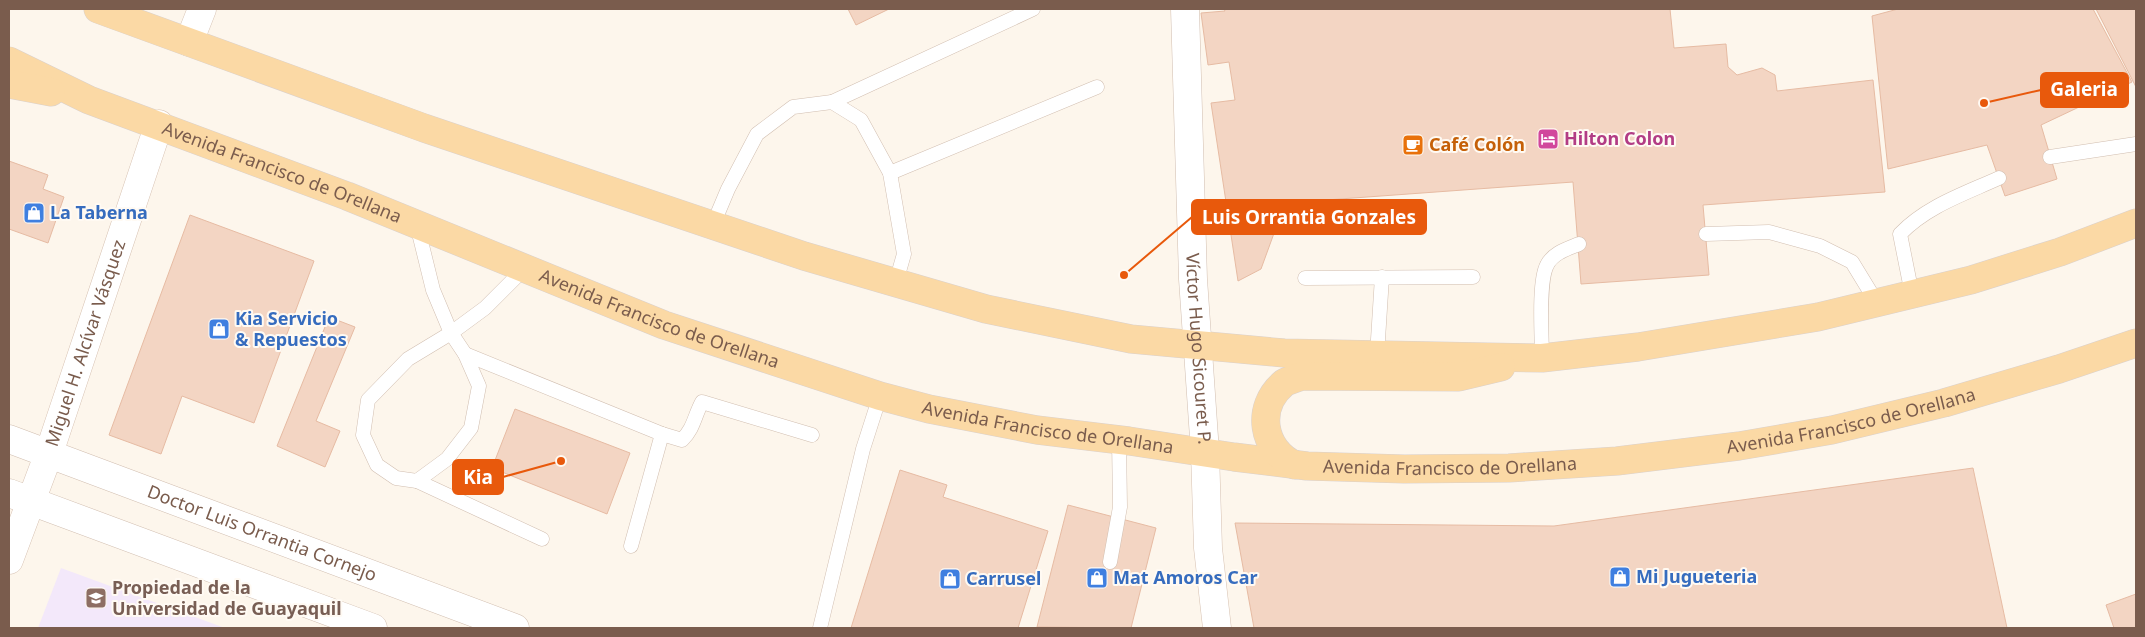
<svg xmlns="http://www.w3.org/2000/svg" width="2145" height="637" viewBox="0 0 2145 637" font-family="'Noto Sans',sans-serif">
	<rect width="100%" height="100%" fill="#fdf6ec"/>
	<polygon fill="#f3e8fa" points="61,568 225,628 38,628"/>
	<g fill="#f3d5c3" stroke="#e6bba3">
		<polygon points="848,9 889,9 856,25"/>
		<polygon points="1224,9 1670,9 1674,48 1726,44 1728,67 1737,75 1762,68 1775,75 1777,91 1873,80 1885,192 1703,205 1709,275 1581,284 1573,182 1285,203 1261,269 1238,281 1211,103 1235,100 1229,62 1208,65 1201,13 1225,11"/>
		<polygon points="1898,9 2093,9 2132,82 2041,125 2057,179 2005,196 1987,145 1888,169 1872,16"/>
		<polygon points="2096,9 2136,9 2136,87"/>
		<polygon points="9,161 48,175 43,189 64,197 48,243 9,229"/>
		<polygon points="190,215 314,261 254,423 182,396 161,454 109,435"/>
		<polygon points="329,317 355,327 316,421 340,431 325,467 277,446"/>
		<polygon points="515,409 630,453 607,514 492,468"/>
		<polygon points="1973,468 2007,628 1254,628 1235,523 1554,526"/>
		<polygon points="900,470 947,485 943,497 1048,531 1018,628 851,628"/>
		<polygon points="1068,505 1156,528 1131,628 1037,627"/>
		<polygon points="2136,594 2136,628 2114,628 2106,605"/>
	</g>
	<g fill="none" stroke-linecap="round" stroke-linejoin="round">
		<g stroke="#d1beb0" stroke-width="15">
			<g id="lane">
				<polyline points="832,102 1033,9"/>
				<polyline points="2050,157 2136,144"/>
				<polyline points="890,173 1097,87"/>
				<polyline points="417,225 433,290 451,333 465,354 479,386 471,428 447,459 417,481 396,478 377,465 363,435 368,400 408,359 451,333 485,308 524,269"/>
				<polyline points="712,227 728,189 757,134 793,107 832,102 861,120 890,173 904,254 896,282"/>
				<polyline points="1706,234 1769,232 1820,246 1852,262 1877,303"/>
				<polyline points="1305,278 1473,277"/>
				<path d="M1912 294 1900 234C1927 206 1964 194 1999 178"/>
				<path d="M465 354 662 434 682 440C694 428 694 417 702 402L812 435"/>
				<polyline points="1377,355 1382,277"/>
				<path d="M1542 358C1542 337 1538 282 1547 265 1553 253 1567 249 1579 244"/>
				<polyline points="417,481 542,539"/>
				<polyline points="631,546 662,434"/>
				<polyline points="1110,562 1120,507 1119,439"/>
				<polyline points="820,628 863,449 880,396"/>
			</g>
		</g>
		<g stroke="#d1beb0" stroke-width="29">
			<g id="street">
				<path id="s1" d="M1185 9 1193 279 1205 452"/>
				<path id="s2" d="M9 439 515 628"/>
				<polyline points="9,493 373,628"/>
			</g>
		</g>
		<g stroke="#d6c0b0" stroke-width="29">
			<g id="secondary">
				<polyline points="189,42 202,9"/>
				<polyline points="1205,452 1208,548 1217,628"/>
				<path id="s3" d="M9 560 49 453 159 124"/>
			</g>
		</g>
		<g stroke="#dad1cd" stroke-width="29">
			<g id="primary">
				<polyline points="98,9 424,128 804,256 986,309 1131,339 1284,353 1542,358 1638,347 1818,317 1971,280 2060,252 2136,223"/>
				<path id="s4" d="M9 61 89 100 347 196 664 325 880 396 929 409 1037 430 1129 441 1234 457 1307 466 1404 469 1509 468 1617 461 1739 446 1832 430 1944 403 2059 369 2136 343"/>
				<polyline points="9,84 51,92"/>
				<path d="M1295 465C1262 450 1255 407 1284 383 1289 380 1297 378 1302 376L1459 377 1501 367"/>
			</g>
		</g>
		<use href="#lane" stroke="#fff" stroke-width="14"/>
		<use href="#street" stroke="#fff" stroke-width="28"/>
		<use href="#secondary" stroke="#fff" stroke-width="28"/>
		<use href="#primary" stroke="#fbd9a5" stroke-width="28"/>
	</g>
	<defs>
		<g id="hotel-square" transform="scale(1.125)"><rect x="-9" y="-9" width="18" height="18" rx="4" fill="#d1479c" stroke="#fffaf3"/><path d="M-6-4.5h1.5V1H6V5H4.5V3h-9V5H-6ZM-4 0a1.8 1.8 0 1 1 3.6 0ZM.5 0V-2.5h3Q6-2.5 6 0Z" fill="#fff"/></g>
		<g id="cafe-square" transform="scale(1.125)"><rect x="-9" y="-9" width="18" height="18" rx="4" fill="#e8710a" stroke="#fffaf3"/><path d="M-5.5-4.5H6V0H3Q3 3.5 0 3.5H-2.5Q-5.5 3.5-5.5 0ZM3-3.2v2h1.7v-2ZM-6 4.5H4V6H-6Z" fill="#fff"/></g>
		<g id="shop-square" transform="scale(1.125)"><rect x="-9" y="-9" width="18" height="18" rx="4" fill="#3f7fe0" stroke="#fffaf3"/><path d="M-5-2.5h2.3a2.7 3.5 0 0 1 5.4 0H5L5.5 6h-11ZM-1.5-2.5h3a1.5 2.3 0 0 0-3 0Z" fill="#fff"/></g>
		<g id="university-square" transform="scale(1.125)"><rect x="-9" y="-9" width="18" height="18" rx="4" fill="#8d6e63" stroke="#fffaf3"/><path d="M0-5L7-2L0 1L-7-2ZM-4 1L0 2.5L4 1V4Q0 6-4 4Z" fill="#fff"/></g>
	</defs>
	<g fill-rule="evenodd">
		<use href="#hotel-square" x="1548" y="139"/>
		<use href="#cafe-square" x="1413" y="145"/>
		<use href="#shop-square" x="34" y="213"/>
		<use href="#shop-square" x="219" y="329"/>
		<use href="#shop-square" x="1620" y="577"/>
		<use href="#shop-square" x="1097" y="578"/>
		<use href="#shop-square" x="950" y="579"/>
		<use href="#university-square" x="96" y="598"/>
	</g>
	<g text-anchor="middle" stroke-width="4" stroke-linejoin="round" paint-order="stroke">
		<g font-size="18" font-weight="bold" fill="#b23c85" stroke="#fffaf3" text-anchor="start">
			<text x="1564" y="145">Hilton Colon</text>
		</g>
		<g font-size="18" font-weight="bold" fill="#c56008" stroke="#fffaf3" text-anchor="start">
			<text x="1429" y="151">Café Colón</text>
		</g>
		<g font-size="18" fill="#7a5c4d" stroke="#fffaf3">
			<text dy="6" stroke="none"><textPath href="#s4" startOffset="295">Avenida Francisco de Orellana</textPath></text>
			<text dy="6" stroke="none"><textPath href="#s4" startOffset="700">Avenida Francisco de Orellana</textPath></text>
			<text dy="6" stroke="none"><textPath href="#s3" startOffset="230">Miguel H. Alcívar Vásquez</textPath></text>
			<text dy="6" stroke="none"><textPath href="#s1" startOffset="340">Víctor Hugo Sicouret P.</textPath></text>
			<text dy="6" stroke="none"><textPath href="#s4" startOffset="1915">Avenida Francisco de Orellana</textPath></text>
			<text dy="6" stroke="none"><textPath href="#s4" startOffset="1105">Avenida Francisco de Orellana</textPath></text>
			<text dy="6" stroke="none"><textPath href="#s4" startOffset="1510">Avenida Francisco de Orellana</textPath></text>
			<text dy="6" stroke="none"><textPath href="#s2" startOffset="270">Doctor Luis Orrantia Cornejo</textPath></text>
		</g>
		<g font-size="18" font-weight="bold" fill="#366cbe" stroke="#fffaf3" text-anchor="start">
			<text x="50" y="219">La Taberna</text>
			<text x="235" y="325">Kia Servicio<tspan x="235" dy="21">&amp; Repuestos</tspan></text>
			<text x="1636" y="583">Mi Jugueteria</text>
			<text x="1113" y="584">Mat Amoros Car</text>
			<text x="966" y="585">Carrusel</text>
		</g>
		<g font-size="18" font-weight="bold" fill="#785e54" stroke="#fffaf3" text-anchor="start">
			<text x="112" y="594">Propiedad de la<tspan x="112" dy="21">Universidad de Guayaquil</tspan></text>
		</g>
	</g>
	<path fill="none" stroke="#e8590c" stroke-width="2" d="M1984 103L2041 90M1124 275L1192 217M561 461L503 477"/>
	<g fill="#e8590c" stroke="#fffaf3" stroke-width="2">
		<circle cx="1984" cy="103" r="5"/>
		<circle cx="1124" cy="275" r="5"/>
		<circle cx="561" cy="461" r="5"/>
	</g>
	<g fill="#e8590c" stroke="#e8590c" stroke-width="2">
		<rect x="2041" y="73" width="87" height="34" rx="5"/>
		<rect x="1192" y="200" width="234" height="34" rx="5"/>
		<rect x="453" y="460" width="50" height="34" rx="5"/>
	</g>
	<g font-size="19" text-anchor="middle" font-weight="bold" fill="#fff">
		<text x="2084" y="96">Galeria</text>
		<text x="1309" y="224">Luis Orrantia Gonzales</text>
		<text x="478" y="484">Kia</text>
	</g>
	<rect width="2145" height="637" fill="none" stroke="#7a5c4d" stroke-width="20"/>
</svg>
